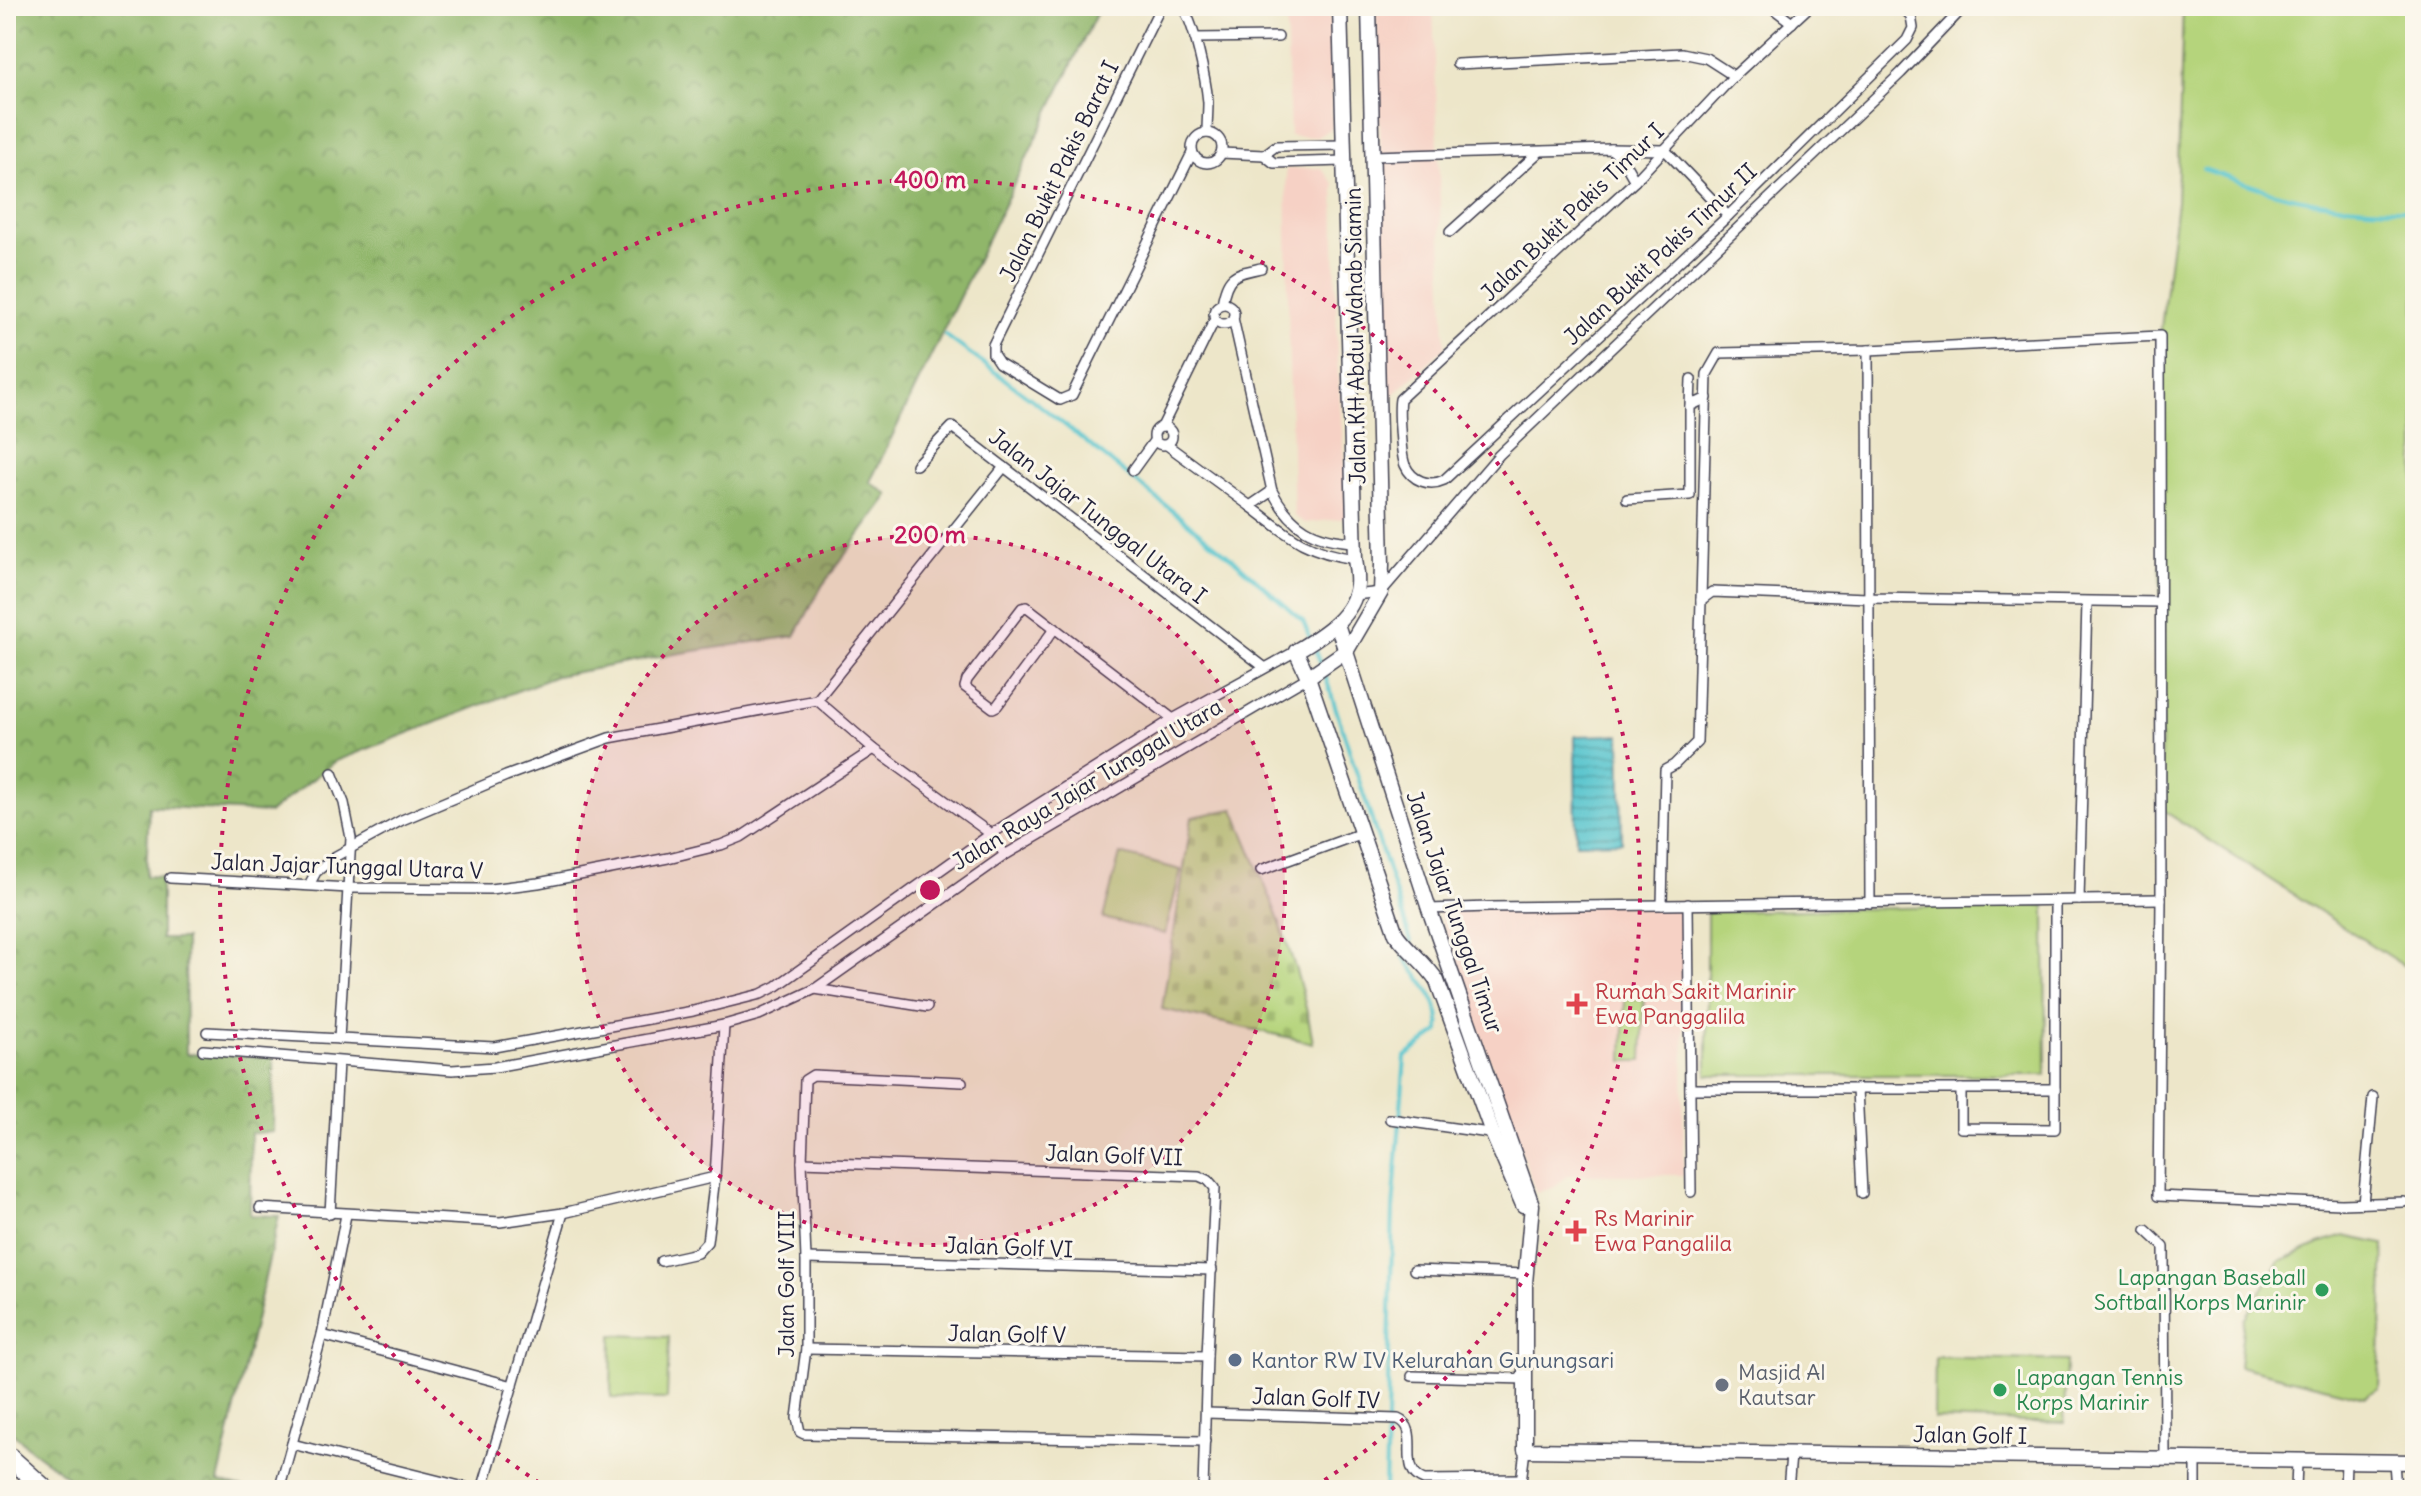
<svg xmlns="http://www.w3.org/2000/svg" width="2421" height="1496" viewBox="0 0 2421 1496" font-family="Delius,sans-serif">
	<defs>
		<pattern id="forest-crowns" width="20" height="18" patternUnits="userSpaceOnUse" patternTransform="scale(2)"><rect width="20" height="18" fill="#90b66b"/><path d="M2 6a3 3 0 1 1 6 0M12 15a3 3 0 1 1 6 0" fill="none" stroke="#759459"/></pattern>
		<pattern id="cemetery-stones" width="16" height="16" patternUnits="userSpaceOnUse" patternTransform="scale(2)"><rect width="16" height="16" fill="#b5d47b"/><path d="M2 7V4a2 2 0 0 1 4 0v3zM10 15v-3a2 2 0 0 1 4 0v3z" fill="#9bb66b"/></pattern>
		<pattern id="water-rules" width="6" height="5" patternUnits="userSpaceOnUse" patternTransform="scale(2)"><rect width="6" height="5" fill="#58c5ce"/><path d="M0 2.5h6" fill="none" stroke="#48a0a8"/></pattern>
	</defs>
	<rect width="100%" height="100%" fill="#fbf7ec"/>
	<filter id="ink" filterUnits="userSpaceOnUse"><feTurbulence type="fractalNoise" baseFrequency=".0125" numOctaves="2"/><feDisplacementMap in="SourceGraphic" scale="16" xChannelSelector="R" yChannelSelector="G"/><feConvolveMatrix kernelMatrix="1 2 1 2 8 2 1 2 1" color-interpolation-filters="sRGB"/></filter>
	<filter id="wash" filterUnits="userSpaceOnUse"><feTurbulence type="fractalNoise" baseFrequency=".006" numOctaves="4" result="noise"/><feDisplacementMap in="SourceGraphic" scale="32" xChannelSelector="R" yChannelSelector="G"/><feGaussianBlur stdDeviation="1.8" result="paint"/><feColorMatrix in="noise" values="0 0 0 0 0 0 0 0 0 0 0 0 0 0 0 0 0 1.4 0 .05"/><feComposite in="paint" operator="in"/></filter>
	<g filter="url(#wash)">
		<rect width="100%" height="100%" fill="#ede6c9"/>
		<g fill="#f6d1c5">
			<polygon points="1286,6 1330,6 1332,128 1317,137 1290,136"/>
			<polygon points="1376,6 1433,6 1445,347 1389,399"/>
			<polygon points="1321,168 1334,184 1337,358 1348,518 1305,523 1294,516 1289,361 1286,169"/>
			<polygon points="1684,901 1683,1175 1567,1175 1555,1187 1536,1193 1437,908"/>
		</g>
		<g fill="#b5d47b" stroke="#6c7b5b" stroke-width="2">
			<polygon points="2183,6 2415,6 2415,973 2161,809 2160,336 2177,202"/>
			<polygon points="1120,854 1181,870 1165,934 1103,918"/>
			<polygon points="2045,905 2046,1075 1707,1075 1707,912"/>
			<polygon points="1625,999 1644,999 1642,1061 1623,1061"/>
			<polygon points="2344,1236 2384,1244 2379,1388 2364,1397 2239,1366 2244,1319 2280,1261 2319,1244"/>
			<polygon points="612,1335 669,1337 667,1399 611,1398"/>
			<polygon points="1935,1357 2066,1361 2064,1423 1934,1419"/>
		</g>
		<polygon fill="url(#forest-crowns)" stroke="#596c53" stroke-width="2" points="6,6 1100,6 870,482 889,495 822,586 795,636 675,654 556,676 336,761 269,813 149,806 146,876 161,877 161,939 185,939 186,1054 274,1057 273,1132 251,1133 250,1215 279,1216 218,1482 251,1490 85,1490 29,1448 6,1426"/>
		<path fill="url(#cemetery-stones)" stroke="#6c7b5b" stroke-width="2" d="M1234 809C1265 886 1300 961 1313 1043L1162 1009 1192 817Z"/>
		<polygon fill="url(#water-rules)" stroke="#3d7484" stroke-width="2" points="1620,735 1622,842 1576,843 1575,736"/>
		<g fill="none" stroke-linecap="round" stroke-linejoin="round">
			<g stroke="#58c5ce" stroke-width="4">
				<path d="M2203 169C2232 178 2262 191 2292 197 2331 206 2375 210 2415 209"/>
				<polyline points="945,335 1042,407 1233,559 1303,621 1310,638"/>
				<polyline points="1314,646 1321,664"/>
				<polyline points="1324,672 1411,941 1410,945"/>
				<path d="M1385 1490 1393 1209 1405 1057 1439 1031C1442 1001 1422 981 1404 958L1406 953"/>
			</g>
		</g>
	</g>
	<g filter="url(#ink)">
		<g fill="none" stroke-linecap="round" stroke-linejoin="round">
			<g stroke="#403f50" stroke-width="12">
				<g id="street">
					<polyline points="1161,6 993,345 993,354 999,363 1060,400 1072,395 1192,153"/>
					<path d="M1181 6C1194 19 1206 81 1208 102 1208 112 1207 123 1207 133"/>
					<polyline points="1770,6 1792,23"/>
					<path d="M1810 6 1734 76 1635 181 1400 399C1398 410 1401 456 1405 465 1412 481 1429 487 1444 480L1728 216 1907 40 1913 28 1911 16 1901 6"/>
					<polyline points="1195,38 1278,37"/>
					<polyline points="1457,64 1682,53 1706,58 1734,76"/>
					<circle cx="1207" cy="148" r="15"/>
					<polyline points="1611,149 1623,160 1635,181"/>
					<polyline points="1221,153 1264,155 1274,163 1344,161"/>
					<polyline points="1264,155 1276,146 1344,145"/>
					<polyline points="1372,156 1611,149 1665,150 1728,216"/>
					<polyline points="1450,232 1538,153"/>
					<circle cx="1224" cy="314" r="10"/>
					<path d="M1222 304C1227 274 1234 274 1261 268"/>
					<polyline points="1868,350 1870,903"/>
					<polyline points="1690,406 1691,379"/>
					<circle cx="1163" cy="436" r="9"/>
					<polyline points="1162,427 1215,319"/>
					<polyline points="1167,445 1250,506 1272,491 1233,318"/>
					<polyline points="916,465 952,427 1264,667"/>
					<polyline points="1133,470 1154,441"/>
					<path d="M1272 491C1292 528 1314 540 1355 542"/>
					<polyline points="1627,499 1690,495 1690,406 1707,398"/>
					<path d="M1250 506C1289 536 1305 552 1355 559"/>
					<polyline points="1355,595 1381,592 1499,455 1901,73 1965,6"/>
					<polyline points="1701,600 1707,374 1719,353 1868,350 2160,336 2161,899 2158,1196 2341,1204 2404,1202"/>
					<polyline points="1055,628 997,706 993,708 965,687 967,680 1022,608 1027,607 1173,719"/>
					<polyline points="817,700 1004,467"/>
					<polyline points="817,700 874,749 991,834 1005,855"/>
					<polyline points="332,773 344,803 351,838 339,1039"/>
					<polyline points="1261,870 1362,833"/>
					<polyline points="170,878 349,888 490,889 538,883 668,858 721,845 741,837 874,749"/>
					<polyline points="309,885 316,872 336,856 402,820 506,776 609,738 817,700"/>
					<polyline points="2079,900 2087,602"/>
					<polyline points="1688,904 1691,1192"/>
					<polyline points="1662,905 1665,770 1674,765 1697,742 1701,600 1712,592 1868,598 2160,602"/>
					<polyline points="1429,909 1489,907 2161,899"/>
					<polyline points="815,989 927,1007"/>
					<polyline points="207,1032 494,1047 693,1011 761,994 777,986 991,834 1173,719 1296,651"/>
					<polyline points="203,1050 452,1070 495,1067 724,1025 759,1015 815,989 1005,855 1308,677"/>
					<polyline points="962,1082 813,1075 805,1080 802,1162 806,1259 806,1349 797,1418 800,1432 804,1434 1205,1441"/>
					<polyline points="1690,1089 2055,1089"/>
					<polyline points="1857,1089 1862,1193"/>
					<polyline points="1961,1089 1961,1128 2055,1129 2055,901"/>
					<polyline points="1390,1119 1496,1134"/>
					<polyline points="802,1162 1199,1176 1208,1180 1215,1188 1207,1356 1203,1490"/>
					<polyline points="2363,1203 2373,1097"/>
					<polyline points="260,1208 500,1222 563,1213 715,1177"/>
					<polyline points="330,1214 338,1062"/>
					<polyline points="2146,1230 2164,1247 2165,1459"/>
					<polyline points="806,1259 1212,1270"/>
					<polyline points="661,1261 697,1253 707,1242 715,1177 724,1025"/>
					<polyline points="1414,1270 1526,1274"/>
					<polyline points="322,1335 513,1386"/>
					<polyline points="806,1349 1207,1356"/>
					<polyline points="1412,1376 1525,1379"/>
					<path d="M1206 1413 1398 1419C1423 1429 1396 1470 1424 1480L1521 1479"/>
					<polyline points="292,1444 476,1490"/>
					<polyline points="2394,1462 2396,1490"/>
					<polyline points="280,1487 322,1335 346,1215"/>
					<polyline points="482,1490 563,1213"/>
					<polyline points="1520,1490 1525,1450"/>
					<polyline points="1788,1490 1791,1455"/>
					<polyline points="2196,1490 2196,1460"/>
					<polyline points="2296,1490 2297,1461"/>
					<polyline points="2345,1490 2346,1462"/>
				</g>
			</g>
			<g stroke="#403f50" stroke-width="17">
				<g id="secondary">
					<path d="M1340 6 1355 559C1356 567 1358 577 1357 585 1354 617 1321 636 1296 651L1308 677 1396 934C1408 951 1426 963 1437 981L1493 1135 1523 1205"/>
					<polyline points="1337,624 1429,909 1532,1205 1525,1283 1525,1450 2415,1462"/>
					<polyline points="1308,677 1347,650 1381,592 1382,565 1369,6"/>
				</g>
			</g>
			<g stroke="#403f50" stroke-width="21">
				<g id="highway">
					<polyline points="6,1454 46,1490"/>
					<polyline points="6,1485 12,1490"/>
				</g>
			</g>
			<use href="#street" stroke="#fff" stroke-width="9"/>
			<use href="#secondary" stroke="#fff" stroke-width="14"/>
			<use href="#highway" stroke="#fff" stroke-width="18"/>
		</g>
	</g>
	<circle cx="930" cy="890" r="355" fill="#c2185b" fill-opacity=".12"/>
	<g fill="none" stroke="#c2185b" stroke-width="4" stroke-dasharray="4 8">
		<circle cx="930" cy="890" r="355"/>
		<path d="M549 1489A710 710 0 1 1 1311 1489"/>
	</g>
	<g fill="#e0444e" stroke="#fbf7ec" stroke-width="3">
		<path d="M1573 992h8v8h8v8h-8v8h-8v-8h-8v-8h8z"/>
		<path d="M1572 1219h8v8h8v8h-8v8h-8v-8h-8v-8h8z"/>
	</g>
	<g fill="#2e9e5b" stroke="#fbf7ec" stroke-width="3">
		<circle cx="2322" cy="1290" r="8"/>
		<circle cx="2000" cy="1390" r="8"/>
	</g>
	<circle fill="#5c6f8a" stroke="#fbf7ec" stroke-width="3" cx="1235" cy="1360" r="8"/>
	<circle fill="#6b7280" stroke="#fbf7ec" stroke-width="3" cx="1722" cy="1385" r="8"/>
	<g text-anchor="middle" stroke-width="6" stroke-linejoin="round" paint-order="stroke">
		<g font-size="22" fill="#22223b" stroke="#fbf7ec">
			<text transform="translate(1059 171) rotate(-64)" y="8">Jalan Bukit Pakis Barat I</text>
			<text transform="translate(1572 212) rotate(-44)" y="8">Jalan Bukit Pakis Timur I</text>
			<text transform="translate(1660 254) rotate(-43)" y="8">Jalan Bukit Pakis Timur II</text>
			<text transform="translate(1355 336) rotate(-91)" y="8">Jalan KH Abdul Wahab Siamin</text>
			<text transform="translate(1098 516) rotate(38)" y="8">Jalan Jajar Tunggal Utara I</text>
			<text transform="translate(1087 784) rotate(-31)" y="8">Jalan Raya Jajar Tunggal Utara</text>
			<text transform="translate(347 866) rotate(2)" y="8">Jalan Jajar Tunggal Utara V</text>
			<text transform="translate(1455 912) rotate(71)" y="8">Jalan Jajar Tunggal Timur</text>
			<text transform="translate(1114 1155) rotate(2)" y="8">Jalan Golf VII</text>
			<text transform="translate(1009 1247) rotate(2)" y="8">Jalan Golf VI</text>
			<text transform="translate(786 1284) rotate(-90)" y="8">Jalan Golf VIII</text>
			<text transform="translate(1007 1334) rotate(1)" y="8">Jalan Golf V</text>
			<text transform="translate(1316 1398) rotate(2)" y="8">Jalan Golf IV</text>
			<text transform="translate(1970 1435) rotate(1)" y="8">Jalan Golf I</text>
		</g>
		<g font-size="22" fill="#be3a42" stroke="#fbf7ec" text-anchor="start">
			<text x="1595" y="999">Rumah Sakit Marinir<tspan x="1595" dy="25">Ewa Panggalila</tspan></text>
			<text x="1594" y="1226">Rs Marinir<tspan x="1594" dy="25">Ewa Pangalila</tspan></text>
		</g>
		<g font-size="22" fill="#27864d" stroke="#fbf7ec" text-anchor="end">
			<text x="2306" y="1285">Lapangan Baseball<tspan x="2306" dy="25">Softball Korps Marinir</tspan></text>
			<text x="2016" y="1385" text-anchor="start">Lapangan Tennis<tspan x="2016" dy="25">Korps Marinir</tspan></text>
		</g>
		<g font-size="22" fill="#4e5e75" stroke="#fbf7ec" text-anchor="start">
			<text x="1251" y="1368">Kantor RW IV Kelurahan Gunungsari</text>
		</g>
		<g font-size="22" fill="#5b616d" stroke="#fbf7ec" text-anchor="start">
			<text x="1738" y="1380">Masjid Al<tspan x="1738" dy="25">Kautsar</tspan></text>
		</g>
	</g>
	<circle cx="930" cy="890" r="12" fill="#c2185b" stroke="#fbf7ec" stroke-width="4"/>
	<g font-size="24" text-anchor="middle" font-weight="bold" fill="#c2185b" stroke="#fbf7ec" stroke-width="6" stroke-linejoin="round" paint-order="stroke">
		<text x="930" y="188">400 m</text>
		<text x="930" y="543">200 m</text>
	</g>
	<rect width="2421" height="1496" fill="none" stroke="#fbf7ec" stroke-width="32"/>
</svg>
